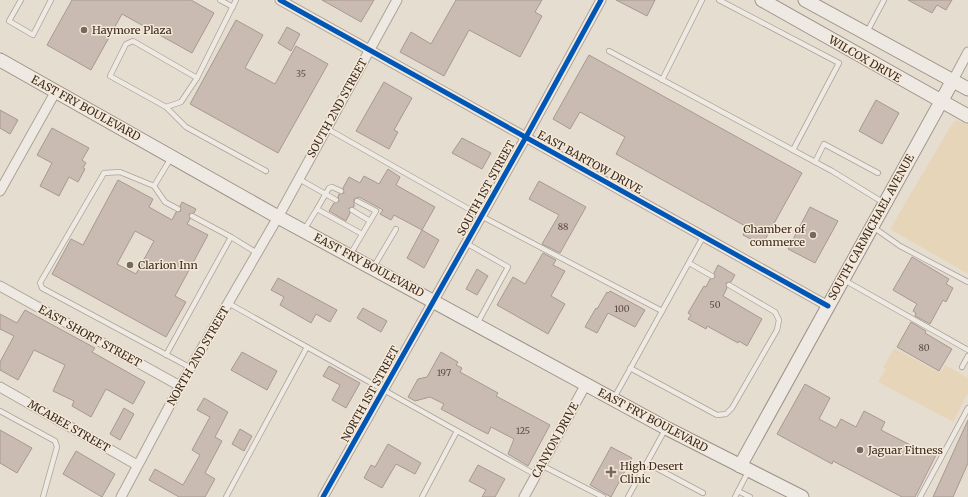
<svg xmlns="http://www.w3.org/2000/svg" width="968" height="497" viewBox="0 0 968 497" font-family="Merriweather,serif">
	<rect width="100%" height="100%" fill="#e6ddd1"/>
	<g fill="#e7d5ba">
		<polygon points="956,120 968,123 968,274 890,229 952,124"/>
		<polygon points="894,348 940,373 945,365 968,378 968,393 953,422 878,382 886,369 883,368"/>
	</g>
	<g fill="#cabbb2" stroke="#a79990" fill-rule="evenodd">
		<polygon points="72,0 191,0 214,13 192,53 122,14 91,70 47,45"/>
		<polygon points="322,0 374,0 361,22"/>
		<polygon points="456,0 542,0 535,12 542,16 520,57 469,30 444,76 400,52 411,32 431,44"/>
		<polygon points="616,0 655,0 647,16"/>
		<polygon points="908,0 952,0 946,10 937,5 932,13"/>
		<polygon points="236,20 263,35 245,68 275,84 296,46 328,64 278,153 190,104"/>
		<polygon points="287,27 300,34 291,51 278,43"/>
		<polygon points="589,55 802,173 762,245 743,235 747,227 616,154 625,137 580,112 570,129 553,119"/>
		<polygon points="384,82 412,98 394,130 398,132 389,149 356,131"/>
		<polygon points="876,100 899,113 882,144 859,131"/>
		<polygon points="0,110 18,120 10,134 0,128"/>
		<polygon points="52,128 89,148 82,160 86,163 83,168 85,169 78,182 69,177 59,196 40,186 52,163 37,155"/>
		<polygon points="462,138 491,153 482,169 452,153"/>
		<polygon points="388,169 400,177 396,185 435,207 422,230 394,215 391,220 380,214 383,210 359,197 354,199 354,207 349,208 350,213 346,221 329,211 334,203 339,201 338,197 339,194 344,193 343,188 349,177 360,183 364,176 379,184"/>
		<path d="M118 180 153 199 149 207 172 220 176 212 181 211 180 206 182 202 196 209 194 213 189 214 190 219 187 224 208 235 175 296 186 302 166 337 52 274 71 239 83 245ZM135 231 154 241 136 274 117 264Z"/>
		<polygon points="539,181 586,207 560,253 542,244 559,215 529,199"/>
		<polygon points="810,207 838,221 815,263 788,249"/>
		<polygon points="422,230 439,240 424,268 407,258"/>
		<polygon points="543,253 556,260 553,265 565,271 551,296 565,304 548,334 497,305 513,277 525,284"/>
		<polygon points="912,257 949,279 946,284 953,288 946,302 943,300 930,324 915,316 916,313 913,311 917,304 893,290"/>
		<polygon points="718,265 735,275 731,282 726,283 727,288 723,296 762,319 747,346 739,341 738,343 707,326 706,329 688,319 691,315 688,313 704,286 706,287 710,279 715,277 714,273"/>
		<polygon points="477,269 488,276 477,295 466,289"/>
		<polygon points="278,278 337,310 330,322 316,314 311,323 280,305 284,297 271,290"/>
		<polygon points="610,291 645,310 635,327 608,313 597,333 585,327 596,308 597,309 607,292 608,293"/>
		<polygon points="363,308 387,321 381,332 357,318"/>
		<polygon points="25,310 95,348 92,352 145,382 133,404 106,389 91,417 72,406 74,401 53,391 65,365 34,350 18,380 0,370 0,362 14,336 0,329 0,314 17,323"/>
		<polygon points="911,322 926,331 925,333 952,349 939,371 897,347"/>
		<polygon points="242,352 277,371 267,390 231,370"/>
		<polygon points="441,352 458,362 456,365 462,368 460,372 498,393 496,396 550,425 528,466 508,454 514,439 491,427 488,434 478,429 441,409 444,404 430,397 415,401 408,397 418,379 427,377"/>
		<polygon points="329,366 360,383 346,408 332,400 340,385 323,376"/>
		<polygon points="805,384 830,398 819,419 836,428 841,419 856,427 864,411 885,422 881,430 924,452 927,448 937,453 915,497 902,497 833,461 832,464 777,434"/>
		<polygon points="204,398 228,412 215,437 222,441 205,473 215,479 205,497 179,497 149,480 155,469 183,485 200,455 192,450 210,417 197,410"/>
		<polygon points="124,408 134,414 120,440 110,434"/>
		<polygon points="968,420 968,463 953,497 933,497"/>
		<polygon points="240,429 252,436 244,451 232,444"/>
		<polygon points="0,430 32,448 17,473 0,463"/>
		<polygon points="388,444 421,463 415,474 396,464 382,488 364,478 371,465 375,467"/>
		<polygon points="611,447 632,458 611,497 590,485"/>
		<polygon points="76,451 115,474 102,497 63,474"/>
		<polygon points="478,465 505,479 495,497 482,497 486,490 469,481"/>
	</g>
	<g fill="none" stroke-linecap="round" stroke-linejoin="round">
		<g stroke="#aca399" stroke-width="6">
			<g id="lane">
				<polyline points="21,0 9,21 33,35 51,0"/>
				<polyline points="220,0 233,7"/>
				<polyline points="719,0 839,63 793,150"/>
				<polyline points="867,32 884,0"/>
				<polyline points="609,51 832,171 884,203"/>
				<polyline points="197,78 133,41 126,44 110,76 166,107 186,127 266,171"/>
				<polyline points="662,80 702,0"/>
				<polyline points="166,107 181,102 197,78 236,0"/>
				<polyline points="326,128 481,216 662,311"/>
				<polyline points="171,158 154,186 120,172 104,173 40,283 42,288 191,368"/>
				<polyline points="815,162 824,144 878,173"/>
				<polyline points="299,179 336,200"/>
				<polyline points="154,186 165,202 178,209"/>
				<polyline points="357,201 376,211 370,221"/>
				<polyline points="317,209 329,188 332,187 341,191"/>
				<polyline points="192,216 231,237"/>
				<polyline points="873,227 900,246 968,282"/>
				<polyline points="304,230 317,209 362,234"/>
				<polyline points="466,243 508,267 477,324"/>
				<polyline points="350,255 370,221 352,210"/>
				<polyline points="689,263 712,276"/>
				<polyline points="373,268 396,229"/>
				<polyline points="844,280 968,350"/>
				<polyline points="228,303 536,475"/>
				<polyline points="166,355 231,237 257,253"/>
				<polyline points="962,367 968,356"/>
				<polyline points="630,368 717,415 726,414 732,408 777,330 779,320 775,312 729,285"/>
				<polyline points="614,398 703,237"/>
				<polyline points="0,411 55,441 57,447 43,497"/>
				<polyline points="647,463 703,493"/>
				<polyline points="541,465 603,497"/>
				<polyline points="738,491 750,497"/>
				<polyline points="226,497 307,347"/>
				<polyline points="422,497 457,431"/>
				<polyline points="628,497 666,428"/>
				<polyline points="735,497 748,472"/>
				<polyline points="920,497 968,408"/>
			</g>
		</g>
		<g stroke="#aca399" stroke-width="11">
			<g id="street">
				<polyline points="280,0 828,306"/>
				<polyline points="953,80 968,52"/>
				<polyline points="0,191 56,91"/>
				<polyline points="0,286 180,386"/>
				<polyline points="0,387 137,465"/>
				<polyline points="121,497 180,386 278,217 397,0"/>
				<polyline points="323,497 526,137 601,0"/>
				<polyline points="524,497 586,384"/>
			</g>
		</g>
		<g stroke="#9b928a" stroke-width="15">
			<g id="secondary">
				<polyline points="762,0 968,116"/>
				<polyline points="805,0 968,89"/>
				<polyline points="0,60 278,217 666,428 802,497"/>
				<polyline points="740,466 953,80"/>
			</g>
		</g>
		<use href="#lane" stroke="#eee9e2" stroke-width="4.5"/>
		<use href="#street" stroke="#eee9e2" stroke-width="9"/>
		<use href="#secondary" stroke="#eee9e2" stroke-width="13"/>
		<g stroke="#f5e9d8" stroke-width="8">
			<g id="cycleway">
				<polyline points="280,0 828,306"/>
				<polyline points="323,497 526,137 601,0"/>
			</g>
		</g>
		<use href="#cycleway" stroke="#0057b8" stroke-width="5"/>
	</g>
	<g fill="#77695f" stroke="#f5e9d8" stroke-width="1.5">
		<circle cx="84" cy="30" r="4"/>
		<circle cx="813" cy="235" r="4"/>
		<circle cx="130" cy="265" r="4"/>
		<circle cx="860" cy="450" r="4"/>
		<path d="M609 466h4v4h4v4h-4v4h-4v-4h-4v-4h4z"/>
	</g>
	<g text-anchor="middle" stroke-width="3" stroke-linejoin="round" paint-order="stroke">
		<g font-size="9" fill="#5f4e45">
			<text x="301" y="77">35</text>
			<text x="563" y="230">88</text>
			<text x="715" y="308">50</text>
			<text x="622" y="312">100</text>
			<text x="924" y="351">80</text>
			<text x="444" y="376">197</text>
			<text x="523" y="434">125</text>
		</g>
		<g font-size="11" fill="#3b2a21" stroke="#f5e9d8" text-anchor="start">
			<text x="92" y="34">Haymore Plaza</text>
			<text x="805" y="233" text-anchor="end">Chamber of<tspan x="805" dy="13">commerce</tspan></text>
			<text x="138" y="269">Clarion Inn</text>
			<text x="868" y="454">Jaguar Fitness</text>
			<text x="620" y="470">High Desert<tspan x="620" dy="13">Clinic</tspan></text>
		</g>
		<g font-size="11" fill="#3b2a21" stroke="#f5e9d8">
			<text transform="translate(865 59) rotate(30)" y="4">WILCOX DRIVE</text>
			<text transform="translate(86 108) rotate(29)" y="4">EAST FRY BOULEVARD</text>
			<text transform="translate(337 108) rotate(-61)" y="4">SOUTH 2ND STREET</text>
			<text transform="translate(590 162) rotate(29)" y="4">EAST BARTOW DRIVE</text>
			<text transform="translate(486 188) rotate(-61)" y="4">SOUTH 1ST STREET</text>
			<text transform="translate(871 227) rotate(-61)" y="4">SOUTH CARMICHAEL AVENUE</text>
			<text transform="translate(369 265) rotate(28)" y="4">EAST FRY BOULEVARD</text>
			<text transform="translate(90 336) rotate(29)" y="4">EAST SHORT STREET</text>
			<text transform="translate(198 356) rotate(-60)" y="4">NORTH 2ND STREET</text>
			<text transform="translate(370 394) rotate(-61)" y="4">NORTH 1ST STREET</text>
			<text transform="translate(653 420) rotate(28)" y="4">EAST FRY BOULEVARD</text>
			<text transform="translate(69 426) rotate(30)" y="4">MCABEE STREET</text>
			<text transform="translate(555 440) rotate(-61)" y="4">CANYON DRIVE</text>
		</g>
	</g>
</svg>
